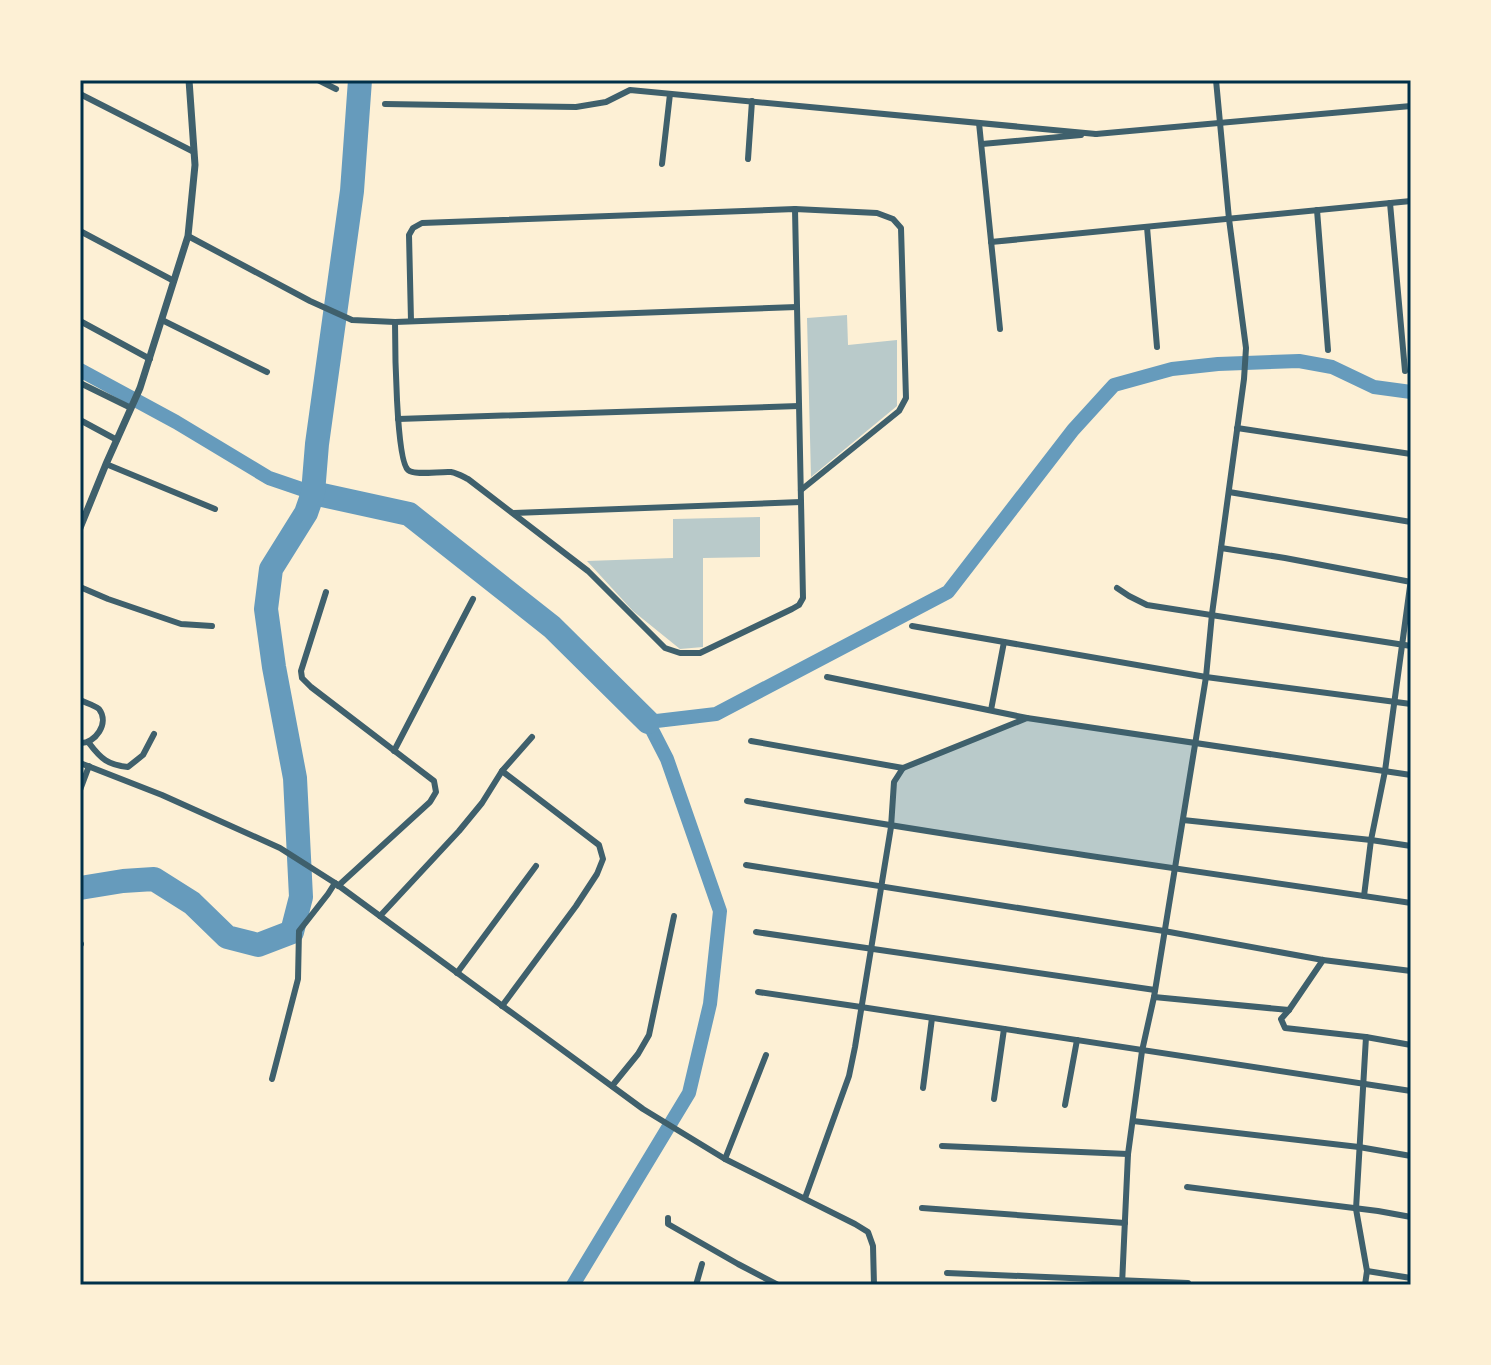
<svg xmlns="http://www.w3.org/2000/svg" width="1491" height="1365" viewBox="0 0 1491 1365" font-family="'IBM Plex Sans',sans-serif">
	<rect width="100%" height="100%" fill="#fdf0d5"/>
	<g fill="#b9caca">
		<polygon points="847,315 848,345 897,340 897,406 811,477 807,318"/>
		<polygon points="760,517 760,557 703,558 703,647 680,649 633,611 587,561 673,558 673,519"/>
		<polygon points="1027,718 1195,743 1174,870 891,827 894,782 903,768"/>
	</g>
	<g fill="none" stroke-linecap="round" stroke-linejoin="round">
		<g stroke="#669bbc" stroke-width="14">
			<polyline points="80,370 176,422 269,478 313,493"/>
			<polyline points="573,1285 689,1093 710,1004 720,911 667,759 648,722 716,714 948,592 1073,430 1114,385 1172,369 1218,364 1299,361 1332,367 1374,387 1411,392"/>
		</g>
		<g stroke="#669bbc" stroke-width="24">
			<polyline points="313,493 409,514 552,627 648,722"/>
			<polyline points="80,888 123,881 154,879 192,903 227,937 258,945 292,932 301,897 295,778 274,667 266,609 271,569 306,513 313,493 317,444 352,191 360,80"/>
		</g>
		<g stroke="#3f606c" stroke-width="6">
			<polyline points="318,80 336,89"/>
			<polyline points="80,94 194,152"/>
			<polyline points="385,104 576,107 606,102 630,90 1096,134"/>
			<polyline points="979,123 1000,329"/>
			<polyline points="1096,134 1411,106"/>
			<polyline points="982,144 1081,135"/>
			<polyline points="748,159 752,101"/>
			<polyline points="662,164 670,94"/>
			<polyline points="1390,203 1405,371"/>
			<polyline points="1317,210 1328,350"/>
			<polyline points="1147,227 1157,347"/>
			<polyline points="80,231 174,281"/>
			<polyline points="188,236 310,301 352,320 395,322 797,307"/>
			<polyline points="991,242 1411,201"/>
			<polyline points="162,320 267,372"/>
			<polyline points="80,321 150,359"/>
			<polyline points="411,321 409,235 413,228 422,223 795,209 877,213 893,219 901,228 906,398 899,411 801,490"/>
			<path d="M395 322C395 343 396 460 408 470 415 476 440 471 451 472 457 473 462 476 468 479L588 571 665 648 680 653H700L792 609 799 605 803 598 795 209"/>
			<polyline points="80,383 131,408"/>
			<polyline points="398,419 799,406"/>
			<polyline points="80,420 117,440"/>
			<polyline points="1237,428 1411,454"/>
			<polyline points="106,464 215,509"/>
			<polyline points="1229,492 1411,522"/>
			<polyline points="514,513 801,502"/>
			<polyline points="1221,548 1285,558 1411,582"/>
			<polyline points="80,587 108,599 181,624 212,626"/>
			<polyline points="1117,588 1129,596 1147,605 1411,646"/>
			<polyline points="326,592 301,671 302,678 311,687 434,781 436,792 430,802 338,886"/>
			<polyline points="912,626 1206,677 1411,704"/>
			<polyline points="827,677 1027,718"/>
			<path d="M80 700C86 703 94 705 99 709 110 723 95 744 80 743"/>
			<polyline points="991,710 1004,642"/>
			<polyline points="751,741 903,768"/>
			<path d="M89 743C101 759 108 765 128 767L143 755 154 734"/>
			<polyline points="394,751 473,599"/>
			<polyline points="80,763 162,795 280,848 335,883 643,1109 725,1159 855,1224 868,1232 873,1246 874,1285"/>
			<polyline points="80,790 89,766"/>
			<path d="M747 801C968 840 1190 870 1411 903"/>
			<polyline points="1183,820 1371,840 1411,846"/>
			<polyline points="746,865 1164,931 1323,960 1411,971"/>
			<polyline points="1364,896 1371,840 1385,771 1411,579"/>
			<polyline points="380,916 459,831 482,803 502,771 532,737"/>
			<polyline points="756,932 1155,990"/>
			<polyline points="80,944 81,944"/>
			<polyline points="1323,960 1289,1010 1281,1019 1285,1028 1366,1037 1411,1045"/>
			<polyline points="457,973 536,866"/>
			<polyline points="758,992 861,1007 1411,1091"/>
			<polyline points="1154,997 1289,1010"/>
			<polyline points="502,1006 576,906 597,874 603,859 599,845 502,771"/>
			<polyline points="272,1079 298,979 299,931 328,894 335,883"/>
			<polyline points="612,1086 638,1054 649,1035 674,916"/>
			<polyline points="923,1088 932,1018"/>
			<polyline points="994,1099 1004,1029"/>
			<polyline points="1065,1105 1077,1040"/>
			<polyline points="1133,1121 1359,1147 1411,1156"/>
			<polyline points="942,1146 1128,1154"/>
			<polyline points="725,1159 766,1055"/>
			<polyline points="1187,1187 1378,1211 1411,1217"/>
			<polyline points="805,1198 849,1076 855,1047 891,827 894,782 903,768 1027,718 1411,775"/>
			<polyline points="922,1208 1125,1223"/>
			<polyline points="668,1218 668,1224 738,1264 778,1285"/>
			<polyline points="1367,1271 1411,1278"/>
			<polyline points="947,1273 1188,1283"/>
			<polyline points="696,1285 702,1264"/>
			<polyline points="1122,1285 1128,1154 1142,1051 1154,997 1206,677 1212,614 1244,379 1246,348 1229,219 1216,80"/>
			<polyline points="1365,1285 1367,1271 1356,1209 1366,1037"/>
		</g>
		<polyline stroke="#3f606c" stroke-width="7" points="80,528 106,464 140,388 188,236 195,165 189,80"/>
	</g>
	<rect width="1491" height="1365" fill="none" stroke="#fdf0d5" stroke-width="164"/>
	<rect x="82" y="82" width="1327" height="1201" fill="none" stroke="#003049" stroke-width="3"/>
</svg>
